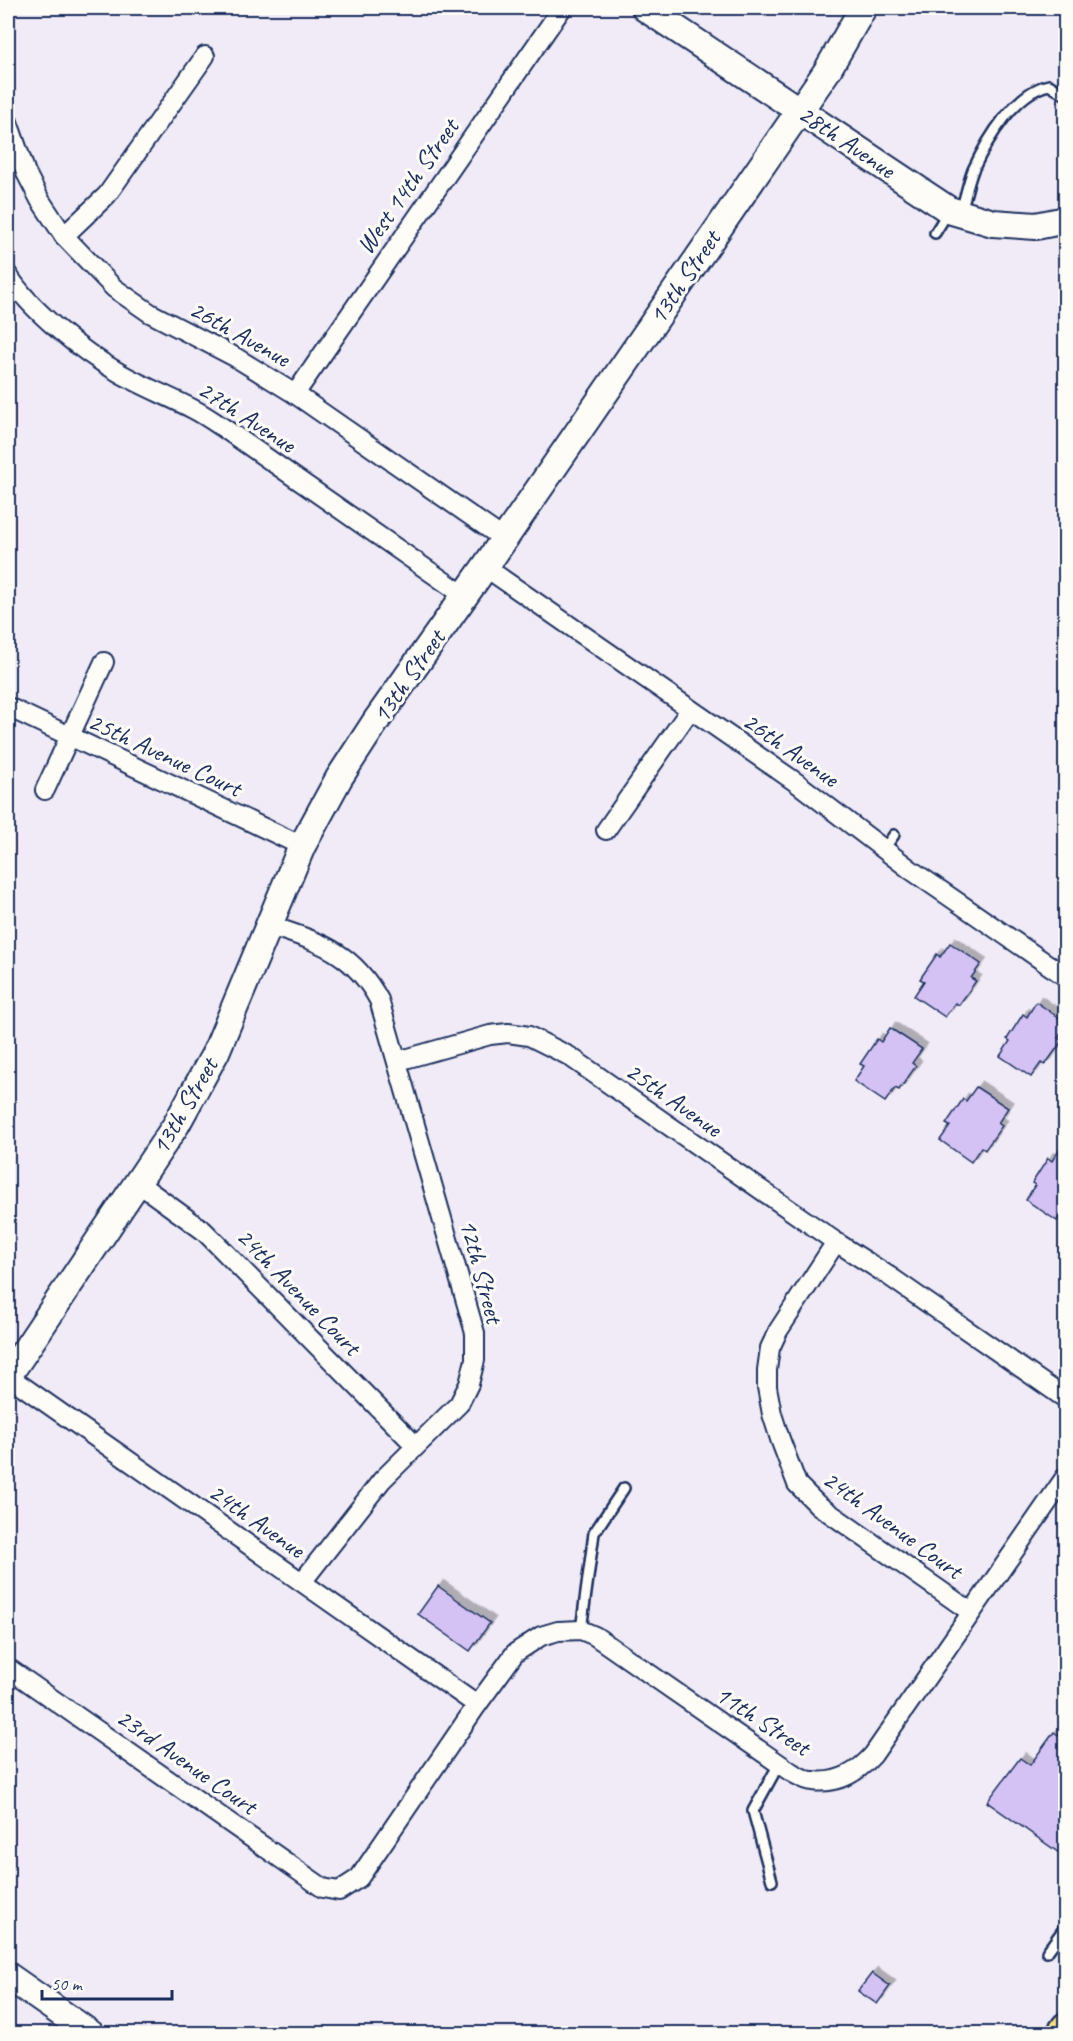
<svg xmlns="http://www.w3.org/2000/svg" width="1073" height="2041" viewBox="0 0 1073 2041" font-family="Caveat,sans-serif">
	<defs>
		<filter id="shadow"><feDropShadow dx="5.5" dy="-5.5" stdDeviation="0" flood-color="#0004"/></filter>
	</defs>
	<rect width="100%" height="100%" fill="#f0ebf6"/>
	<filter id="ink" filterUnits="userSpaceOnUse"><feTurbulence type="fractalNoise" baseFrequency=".0167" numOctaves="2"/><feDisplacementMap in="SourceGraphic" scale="12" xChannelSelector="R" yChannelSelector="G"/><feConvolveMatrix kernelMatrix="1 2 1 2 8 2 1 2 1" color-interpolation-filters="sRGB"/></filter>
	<g filter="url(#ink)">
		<g fill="#d3c2f3" stroke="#1b2f5e" stroke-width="1.5" filter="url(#shadow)">
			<polygon points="950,943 981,964 971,978 976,981 959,1005 955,1003 945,1017 914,996 924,981 920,979 937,954 940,957"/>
			<polygon points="1036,1002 1065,1022 1065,1027 1058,1038 1062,1041 1057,1048 1045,1065 1041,1063 1031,1077 1000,1056 1010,1041 1007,1039 1023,1014 1027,1017"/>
			<polygon points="890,1028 922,1049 912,1063 916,1066 899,1090 895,1088 885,1102 854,1081 864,1066 860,1064 877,1039 881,1042"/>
			<polygon points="976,1087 1008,1108 998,1123 1002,1126 985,1150 981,1147 971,1162 940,1140 950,1126 946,1124 963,1099 966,1101"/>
			<polygon points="1065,1141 1065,1208 1057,1221 1026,1200 1035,1185 1032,1183 1048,1158 1052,1161"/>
			<polygon points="438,1586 490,1623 470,1651 418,1614"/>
			<polygon points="1054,1732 1065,1740 1065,1857 987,1802 1020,1758 1030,1765"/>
			<polygon points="872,1973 890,1986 877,2004 858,1991"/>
		</g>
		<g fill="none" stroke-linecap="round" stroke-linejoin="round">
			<g stroke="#1b2f5e" stroke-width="14">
				<g id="lane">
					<path d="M961 211C965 198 968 183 973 170 987 140 1015 92 1049 85L1066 95"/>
					<polyline points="935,233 948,212"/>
					<polyline points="884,849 894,835"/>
					<polyline points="581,1630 594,1533 624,1488"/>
					<polyline points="772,1881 753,1811 779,1764"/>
					<polyline points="1047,1952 1066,1926"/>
				</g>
			</g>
			<g stroke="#1b2f5e" stroke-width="22">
				<g id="street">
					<polyline points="8,122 26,173 40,200 64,236 114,288 150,313 235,357 295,394 504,539"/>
					<polyline points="64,236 107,195 205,56"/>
					<path d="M8 275C30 310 81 351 118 372 142 386 168 396 193 409 205 415 216 423 228 431L465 596"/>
					<polyline points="295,394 562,8"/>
					<polyline points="485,567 797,783 911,870 1066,977"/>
					<polyline points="8,707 302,846"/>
					<polyline points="45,790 104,662"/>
					<polyline points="606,830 690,710"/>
					<path d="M268 925C318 942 352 950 379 1000L475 1333V1360L469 1384 459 1404 382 1480 302 1582"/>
					<polyline points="398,1061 490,1035 508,1033 529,1036 569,1056 836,1242 889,1276 1066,1399"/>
					<polyline points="138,1183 204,1231 415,1445"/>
					<polyline points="836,1242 778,1331 770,1348 767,1370 767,1387 772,1414 780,1439 797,1484 818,1505 971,1612"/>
					<polyline points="8,1376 477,1705"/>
					<path d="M8 1668 323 1888 339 1891 359 1878 477 1705 515 1653 541 1636 558 1631 581 1630 595 1636 791 1772C797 1775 806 1781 813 1781 838 1784 858 1772 873 1755L1066 1476"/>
				</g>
			</g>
			<g stroke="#1b2f5e" stroke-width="30">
				<g id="secondary">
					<polyline points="645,8 949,210 993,223 1036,226 1066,220"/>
					<polyline points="8,1376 176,1125 216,1052 302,846 339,778 376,721 485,567 827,71 863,8"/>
					<polyline points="8,1976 91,2034"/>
				</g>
			</g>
			<g stroke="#1b2f5e" stroke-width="33">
				<polyline id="primary" points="1061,2034 1066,2027"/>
			</g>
			<use href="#lane" stroke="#fdfcf7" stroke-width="9"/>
			<use href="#street" stroke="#fdfcf7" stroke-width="18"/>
			<use href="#secondary" stroke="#fdfcf7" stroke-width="26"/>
			<use href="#primary" stroke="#f8e281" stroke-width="28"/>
		</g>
	</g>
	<g text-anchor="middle" stroke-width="6" stroke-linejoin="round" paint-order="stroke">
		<g font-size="26" fill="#1b2f5e" stroke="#fdfcf7">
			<text transform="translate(847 141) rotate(34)" y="9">28th Avenue</text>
			<text transform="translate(407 186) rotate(-55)" y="9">West 14th Street</text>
			<text transform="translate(684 277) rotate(-56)" y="9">13th Street</text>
			<text transform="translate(240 333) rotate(29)" y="9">26th Avenue</text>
			<text transform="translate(247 416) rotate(33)" y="9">27th Avenue</text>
			<text transform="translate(408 676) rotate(-55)" y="9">13th Street</text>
			<text transform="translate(791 749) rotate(35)" y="9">26th Avenue</text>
			<text transform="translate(165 754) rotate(25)" y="9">25th Avenue Court</text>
			<text transform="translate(674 1099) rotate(35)" y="9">25th Avenue</text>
			<text transform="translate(184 1106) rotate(-60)" y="9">13th Street</text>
			<text transform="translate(482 1271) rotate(75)" y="9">12th Street</text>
			<text transform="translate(299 1291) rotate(46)" y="9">24th Avenue Court</text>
			<text transform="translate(257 1520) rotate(35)" y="9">24th Avenue</text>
			<text transform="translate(893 1524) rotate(36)" y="9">24th Avenue Court</text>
			<text transform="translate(763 1720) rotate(33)" y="9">11th Street</text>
			<text transform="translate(187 1761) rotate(35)" y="9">23rd Avenue Court</text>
		</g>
	</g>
	<rect width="1073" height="2041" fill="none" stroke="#fdfcf7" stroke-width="30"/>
	<rect x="15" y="15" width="1043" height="2011" fill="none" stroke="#1b2f5e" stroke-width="2" filter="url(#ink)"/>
	<path d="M42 1990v9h130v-9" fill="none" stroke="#1b2f5e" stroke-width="3"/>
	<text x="51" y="1990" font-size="18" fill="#1b2f5e" stroke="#fdfcf7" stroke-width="4.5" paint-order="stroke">50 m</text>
</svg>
